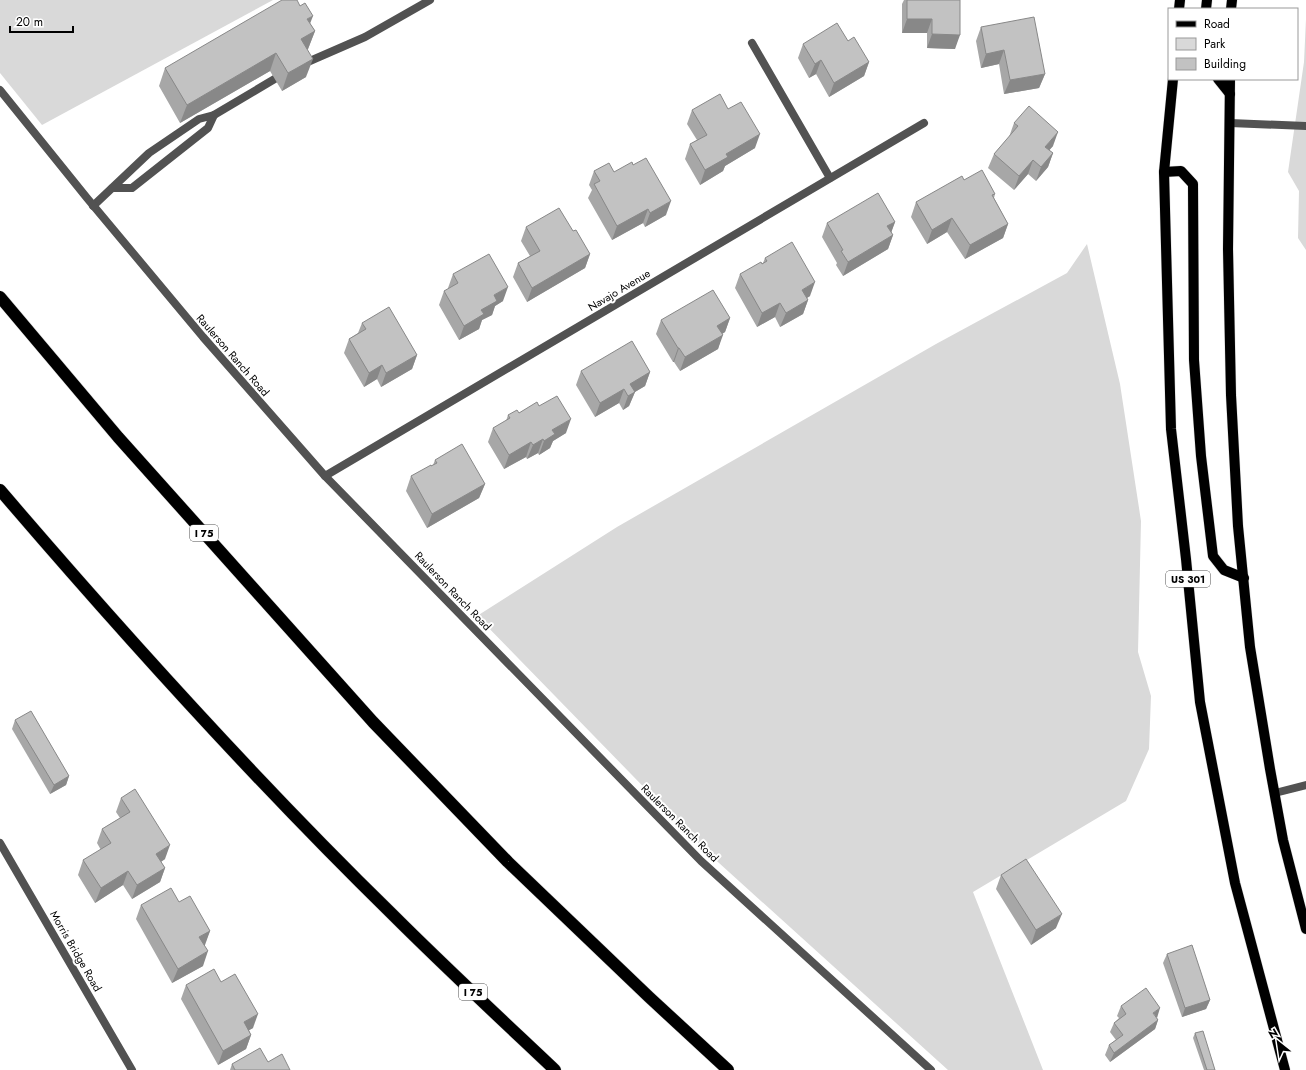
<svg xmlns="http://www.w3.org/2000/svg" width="1306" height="1070" viewBox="0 0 1306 1070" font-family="Jost,sans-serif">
	<rect width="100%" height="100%" fill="#fff"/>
	<g fill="#d9d9d9">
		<polygon points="0,0 273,0 42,125 0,73"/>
		<polygon points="1306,19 1306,250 1298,238 1299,191 1288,172 1304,62"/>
		<polygon points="1087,244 1120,384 1141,521 1138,652 1151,696 1149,749 1126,801 973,892 1043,1070 948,1070 708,853 477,616 617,527 936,344 1067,273"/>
	</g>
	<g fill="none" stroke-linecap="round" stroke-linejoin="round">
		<g stroke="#dbdbdb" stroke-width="11">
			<g id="primary">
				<polyline points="1179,9 1180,0"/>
				<polyline points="1206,9 1207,0"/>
				<polyline points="1231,9 1232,0"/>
				<polyline points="1173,79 1164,172 1171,429 1186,559 1200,702 1235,883 1285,1070"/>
				<polyline points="1218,79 1230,94"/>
				<polyline points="1230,79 1228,249 1231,395 1238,526 1250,647 1270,769 1283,840 1306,929"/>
				<polyline points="1164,172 1181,171 1193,184 1194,360 1201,456 1213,556 1224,570 1244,578"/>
			</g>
		</g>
		<g stroke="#dbdbdb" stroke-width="13">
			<g id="motorway">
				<polyline points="0,297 118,437 373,722 508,862 649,997 728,1070"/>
				<path d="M0 490C125 636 254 779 392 914 445 967 500 1018 555 1070"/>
			</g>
		</g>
		<g stroke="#525252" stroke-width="8">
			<polyline points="303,64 365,37 430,0"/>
			<polyline points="214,115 283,74"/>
			<polyline points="1230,123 1306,126"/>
			<polyline points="93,206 149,153 199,119 214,115 208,128 132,188 112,188"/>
			<polyline points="1275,793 1306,785"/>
		</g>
		<g stroke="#525252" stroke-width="8">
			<polyline points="752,43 830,178"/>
			<polyline points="0,90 87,198 203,337 325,476 701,861 931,1070"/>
			<polyline points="325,476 924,123"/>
		</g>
		<polyline stroke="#525252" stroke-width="8" points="0,843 132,1070"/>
		<use href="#primary" stroke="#000" stroke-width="10"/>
		<use href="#motorway" stroke="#000" stroke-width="12"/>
	</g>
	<g fill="#a7a7a7">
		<polygon points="904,0 960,0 955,49 927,48 927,33 902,33 902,4"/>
		<polygon points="310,23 315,31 308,49 307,50 306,77 282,91 270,71 180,123 159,86 165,68"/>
		<polygon points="981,27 1045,74 1039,88 1004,94 999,64 981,68 976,41"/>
		<polygon points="848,41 869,62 864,76 829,97 816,74 809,78 798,58 803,44"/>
		<polygon points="728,109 755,148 725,166 723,171 700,185 685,159 690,144 697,140 687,124 692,110"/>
		<polygon points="1014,123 1053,146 1049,150 1053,153 1048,167 1036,181 1028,174 1014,190 988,168 994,154 1009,137"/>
		<polygon points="594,171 614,172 666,215 645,227 643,223 612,240 588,198 592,190 589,185"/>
		<polygon points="964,180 995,194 994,198 1008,224 1003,238 965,259 947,232 927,244 911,217 916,202"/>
		<polygon points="895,222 891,232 893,235 888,249 843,276 836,265 837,263 822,237 827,223"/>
		<polygon points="526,227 573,231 590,254 585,268 527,302 513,277 518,263 530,256 521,241"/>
		<polygon points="765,258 810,296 807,298 808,300 803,314 780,327 775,317 757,327 735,288 740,274 763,263"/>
		<polygon points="453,274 503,301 495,306 492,315 482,320 479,329 459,340 439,305 444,291 448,289 448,288"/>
		<polygon points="730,318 725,332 722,334 718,349 680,371 674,362 673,362 656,334 661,320"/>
		<polygon points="362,323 417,355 412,369 381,387 377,379 364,387 344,353 349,339 358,333"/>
		<polygon points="581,371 650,372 645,386 635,392 629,406 623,410 619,403 595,417 576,385"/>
		<polygon points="539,406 566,433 553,441 550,448 539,455 538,453 527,459 526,457 504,469 488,442 493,428 506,421 508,415 519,413"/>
		<polygon points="435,460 485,484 479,498 427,528 406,491 411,476 433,465"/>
		<polygon points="15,720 69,776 66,785 50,794 12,729"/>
		<polygon points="121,798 165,859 161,862 165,868 160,882 132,899 123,885 95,903 78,875 83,860 101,850 97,843 102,829 120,818 116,812"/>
		<polygon points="1001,875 1056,928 1031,945 996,889"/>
		<polygon points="179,902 210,931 204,945 203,966 172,983 136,919 141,905"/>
		<polygon points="1167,954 1210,1000 1206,1009 1182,1017 1163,963"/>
		<polygon points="221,982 253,1028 249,1030 251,1035 246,1049 218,1065 181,999 186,985"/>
		<polygon points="1121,1006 1157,1018 1158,1020 1155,1029 1110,1062 1105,1055 1109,1045 1116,1040 1110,1032 1114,1023 1119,1018 1117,1016"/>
		<polygon points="1195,1033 1215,1070 1204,1070 1193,1038"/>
		<polygon points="268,1062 290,1070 230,1070 232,1064"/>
	</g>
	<g fill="#888">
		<polygon points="313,16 306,34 307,19"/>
		<polygon points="907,19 932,19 927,33 902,33"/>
		<polygon points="315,31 308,49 294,57 301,39"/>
		<polygon points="932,34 960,35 955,49 927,48"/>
		<polygon points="1004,50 999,64 981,68 986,54"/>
		<polygon points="276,53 270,71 180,123 187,105"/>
		<polygon points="313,59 306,77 282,91 288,73"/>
		<polygon points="821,60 816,74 809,78 815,64"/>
		<polygon points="869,62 864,76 829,97 834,83"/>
		<polygon points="1045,74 1039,88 1004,94 1010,80"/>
		<polygon points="1058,132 1053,146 1040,161 1045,147"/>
		<polygon points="760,134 755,148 725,166 723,171 700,185 705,170 726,154"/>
		<polygon points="1053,153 1048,167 1036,181 1041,167"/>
		<polygon points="1033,160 1028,174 1014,190 1019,176"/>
		<polygon points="671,201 666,215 645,227 650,213"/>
		<polygon points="648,209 643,223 612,240 617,226"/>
		<polygon points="952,218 947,232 927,244 932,230"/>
		<polygon points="895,222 890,236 887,226"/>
		<polygon points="1008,224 1003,238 965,259 970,245"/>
		<polygon points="893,235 888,249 843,276 848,262"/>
		<polygon points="590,254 585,268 527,302 532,288"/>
		<polygon points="815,282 810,296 797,304 802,290"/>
		<polygon points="508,287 503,301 495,306 492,315 482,320 479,329 459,340 464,326 481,310 494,295"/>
		<polygon points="808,300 803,314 780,327 786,313"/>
		<polygon points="780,303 775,317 757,327 762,313"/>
		<polygon points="730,318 725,332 712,340 717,326"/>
		<polygon points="723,335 718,349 680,371 685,357"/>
		<polygon points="678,348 679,348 674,362 673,362"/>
		<polygon points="417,355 412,369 381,387 386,373"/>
		<polygon points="382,365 377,379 364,387 369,373"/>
		<polygon points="650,372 645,386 628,396 630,384"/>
		<polygon points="624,389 619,403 595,417 600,403"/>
		<polygon points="635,392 629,406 623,410 628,396"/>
		<polygon points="571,419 566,433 553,441 550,448 539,455 544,441 552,430"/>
		<polygon points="543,439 538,453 527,459 533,445"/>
		<polygon points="531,442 526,457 504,469 509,455"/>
		<polygon points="485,484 479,498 427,528 432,514"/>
		<polygon points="69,776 66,785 50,794 54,785"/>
		<polygon points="170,845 165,859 151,868 156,854"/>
		<polygon points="165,868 160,882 132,899 137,885"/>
		<polygon points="128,871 123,885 95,903 101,888"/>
		<polygon points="1062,914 1056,928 1031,945 1036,930"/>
		<polygon points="210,931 205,945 194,951 199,937"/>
		<polygon points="208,951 203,966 172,983 178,969"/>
		<polygon points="1210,1000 1206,1009 1182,1017 1185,1008"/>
		<polygon points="1160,1008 1157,1018 1153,1013"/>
		<polygon points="258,1014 253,1028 239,1036 244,1022"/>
		<polygon points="1158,1020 1155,1029 1110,1062 1114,1053"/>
		<polygon points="251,1035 246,1049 218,1065 223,1051"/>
	</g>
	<g fill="#c2c2c2" stroke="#888">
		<polygon points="282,0 297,0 300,6 305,3 313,16 307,19 315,31 301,39 313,59 288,73 276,53 187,105 165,68"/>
		<polygon points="907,0 960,0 960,35 932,34 932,19 907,19"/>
		<polygon points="1034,17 1045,74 1010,80 1004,50 986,54 981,27"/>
		<polygon points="837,23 848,41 854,37 869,62 834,83 821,60 815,64 803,44"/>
		<polygon points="720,94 728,109 741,102 760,134 726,154 728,157 705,170 690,144 707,135 692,110"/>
		<polygon points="1029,106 1058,132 1045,147 1053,153 1041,167 1033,160 1019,176 994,154 1018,126 1014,123"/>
		<polygon points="646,158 671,201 650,213 648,209 617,226 594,184 600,181 594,171 609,163 614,172 632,162 633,165"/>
		<polygon points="982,170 995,194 992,195 1008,224 970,245 952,218 932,230 916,202 962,176 964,180"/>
		<polygon points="878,193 895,222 887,226 893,235 848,262 841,251 843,250 827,223"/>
		<polygon points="559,208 573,231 576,230 590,254 532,288 518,263 540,251 526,227"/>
		<polygon points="792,242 815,282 802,290 808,300 786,313 780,303 762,313 740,274 761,262 762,264 767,261 765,258"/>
		<polygon points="489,254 508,287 494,295 497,301 481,310 484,314 464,326 444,291 458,283 453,274"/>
		<polygon points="713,290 730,318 717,326 723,335 685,357 679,348 678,348 661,320"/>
		<polygon points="389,307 417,355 386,373 382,365 369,373 349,339 366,329 362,323"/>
		<polygon points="632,341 650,372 630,384 635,392 628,396 624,389 600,403 581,371"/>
		<polygon points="557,396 571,419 552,430 555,434 544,441 543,439 533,445 531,442 509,455 493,428 510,418 508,415 517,410 519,413 537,402 539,406"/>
		<polygon points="462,444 485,484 432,514 411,476 431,465 431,466 437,463 435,460"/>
		<polygon points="31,711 69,776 54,785 15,720"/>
		<polygon points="135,789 170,845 156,854 165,868 137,885 128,871 101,888 83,860 111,843 102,829 130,812 121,798"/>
		<polygon points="1026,859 1062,914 1036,930 1001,875"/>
		<polygon points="171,888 179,902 190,896 210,931 199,937 208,951 178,969 141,905"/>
		<polygon points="1192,945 1210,1000 1185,1008 1167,954"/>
		<polygon points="214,969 221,982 235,974 258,1014 244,1022 251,1035 223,1051 186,985"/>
		<polygon points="1146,988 1160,1008 1153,1013 1158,1020 1114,1053 1109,1045 1123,1035 1114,1023 1126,1014 1121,1006"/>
		<polygon points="1203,1031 1215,1070 1207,1070 1195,1033"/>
		<polygon points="260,1048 268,1062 282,1054 290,1070 235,1070 232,1064"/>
	</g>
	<g text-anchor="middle" stroke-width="4" stroke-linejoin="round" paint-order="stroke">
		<g fill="#fff" stroke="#4c4c4c" stroke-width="1">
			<rect x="190" y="525" width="28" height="16" rx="3"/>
			<rect x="1166" y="571" width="44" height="16" rx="3"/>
			<rect x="459" y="984" width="28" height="16" rx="3"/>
		</g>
		<g font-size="10" font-weight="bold" fill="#000">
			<text x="204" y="537">I 75</text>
			<text x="1188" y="583">US 301</text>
			<text x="473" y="996">I 75</text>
		</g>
		<g font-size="11" fill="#000" stroke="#fff">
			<text transform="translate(619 290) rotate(-31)" y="4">Navajo Avenue</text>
			<text transform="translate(233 355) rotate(49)" y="4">Raulerson Ranch Road</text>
			<text transform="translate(453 591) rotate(46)" y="4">Raulerson Ranch Road</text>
			<text transform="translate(680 823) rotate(45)" y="4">Raulerson Ranch Road</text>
			<text transform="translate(76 951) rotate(60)" y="4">Morris Bridge Road</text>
		</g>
	</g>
	<rect x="1168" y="8" width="130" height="72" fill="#ffffff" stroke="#999999"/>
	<rect x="1176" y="21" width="20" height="6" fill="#000000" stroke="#999999"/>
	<text x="1204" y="28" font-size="12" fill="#000000">Road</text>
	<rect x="1176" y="38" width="20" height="12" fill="#d9d9d9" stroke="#999999"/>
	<text x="1204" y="48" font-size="12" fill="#000000">Park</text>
	<rect x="1176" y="58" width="20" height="12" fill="#c2c2c2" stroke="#999999"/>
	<text x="1204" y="68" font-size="12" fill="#000000">Building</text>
	<g transform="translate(1278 1042) rotate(330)" stroke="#ffffff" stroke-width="3" paint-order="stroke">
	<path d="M0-3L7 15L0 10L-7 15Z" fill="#000000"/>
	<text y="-6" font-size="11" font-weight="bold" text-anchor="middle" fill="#000000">N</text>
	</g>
	<path d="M10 26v6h63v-6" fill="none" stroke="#000000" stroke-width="2"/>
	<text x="16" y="26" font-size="12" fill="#000000" stroke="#ffffff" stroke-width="3" paint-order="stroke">20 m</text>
</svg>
